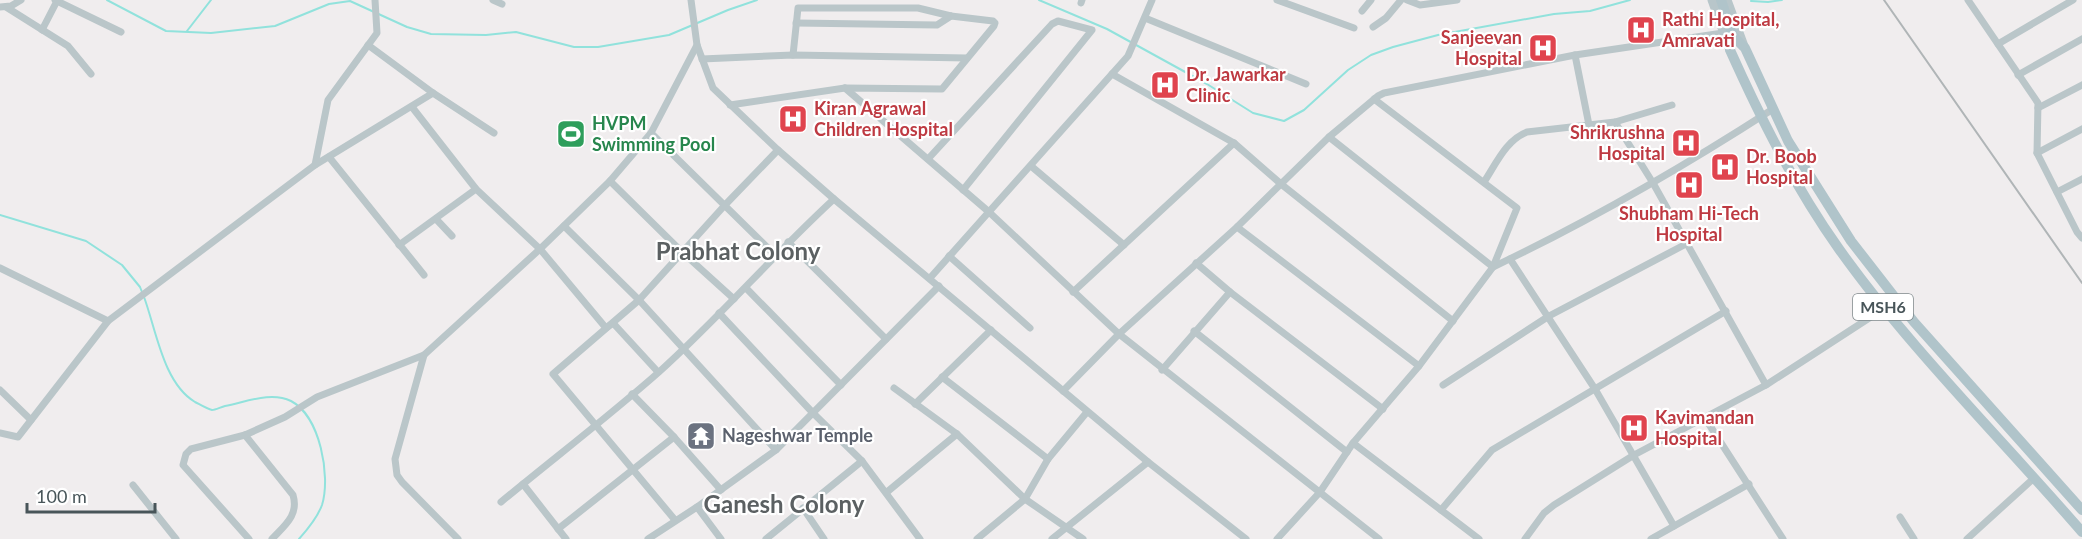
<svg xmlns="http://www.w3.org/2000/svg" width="2082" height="539" viewBox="0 0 2082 539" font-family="Lato,sans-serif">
	<rect width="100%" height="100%" fill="#f0edee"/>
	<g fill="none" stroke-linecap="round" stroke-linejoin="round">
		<g stroke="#91e2dc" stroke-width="2">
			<polyline points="107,0 166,31 211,33 275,26 329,4 350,1 407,27 431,34 486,35 516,32 574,47 598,47 669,35 728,10 757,0"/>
			<polyline points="1039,0 1107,29 1207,84 1253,113 1284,121 1304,110 1348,70 1371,55 1393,47 1438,35 1554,14 1590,11 1630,0"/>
			<polyline points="1751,1 1768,2 1782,0"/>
			<polyline points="187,31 211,0"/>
			<polyline points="0,215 86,241 122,265 140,287 142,292"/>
			<path d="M144 297C156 329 163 383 195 402 199 404 207 409 212 410 215 410 221 407 225 406 246 402 271 391 291 401 320 416 331 476 322 505 318 516 307 530 299 539"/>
		</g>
		<g stroke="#bac6c9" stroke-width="7">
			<polyline points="55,0 121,32"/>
			<polyline points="493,0 502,4"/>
			<polyline points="691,0 697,45 713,88 778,150 834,199 1148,462 1246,539"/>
			<polyline points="1277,0 1354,28"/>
			<polyline points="1407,0 1420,5 1457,0"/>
			<polyline points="1968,0 2038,103 2037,153 2077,232 2082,238"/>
			<polyline points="1081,3 1082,0"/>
			<polyline points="0,7 11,6 21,0"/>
			<polyline points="6,7 68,46 91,74"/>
			<polyline points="1362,11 1371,0"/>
			<polyline points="1145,18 1306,84"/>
			<polyline points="796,23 937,25 951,16"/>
			<polyline points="1373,27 1386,18 1401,0"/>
			<polyline points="42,30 57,1"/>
			<polyline points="1998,44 2073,0"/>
			<polyline points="368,45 433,93 494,133"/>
			<polyline points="1575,55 1589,125"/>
			<polyline points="702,59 793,55 967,58"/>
			<polyline points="1112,74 1234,143 1281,184 1453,321"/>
			<polyline points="2018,75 2082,39"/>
			<polyline points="845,88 989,212 1119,334 1379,539"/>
			<polyline points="730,105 845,88 942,89 994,26 995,23 993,21 951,16 918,8 798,8 793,55"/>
			<polyline points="412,107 476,189 540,249 606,328 613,323 658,372"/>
			<polyline points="2038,108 2082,85"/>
			<polyline points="1615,122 1672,105"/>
			<polyline points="651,133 775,255"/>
			<path d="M1329 137 1493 267C1590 221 1683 167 1773 109"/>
			<polyline points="2037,153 2082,129"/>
			<polyline points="329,157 424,275"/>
			<polyline points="928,159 1052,24 1058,21 1092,30 963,190"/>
			<polyline points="315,165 433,93"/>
			<polyline points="1031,166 1124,245"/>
			<polyline points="610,181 682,252 734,299"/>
			<path d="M1484 182C1496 164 1506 140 1527 132L1615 122 1653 183 1766 385"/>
			<polyline points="2057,192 2082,179"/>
			<polyline points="436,219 452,236"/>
			<polyline points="564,226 639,300 776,450"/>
			<polyline points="1237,227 1419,366"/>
			<polyline points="788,242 886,339"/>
			<polyline points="399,245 476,189"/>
			<polyline points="949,256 1030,328"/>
			<polyline points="1510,259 1595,389 1674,526"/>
			<polyline points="1196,263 1230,292 1383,409"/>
			<polyline points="0,268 108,321"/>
			<polyline points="930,278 1128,56 1152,0"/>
			<polyline points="746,288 841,385"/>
			<polyline points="1073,292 1234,143"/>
			<polyline points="719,313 813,413 862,461 920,539"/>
			<polyline points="1194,331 1347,452"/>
			<polyline points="1162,370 1230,292"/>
			<polyline points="942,377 1048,459"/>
			<polyline points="1443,385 1549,316 1686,244"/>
			<polyline points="894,388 957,434 1025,499 1083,539"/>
			<polyline points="0,390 31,420"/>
			<polyline points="1063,391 1119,334 1237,227 1329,137 1378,96 1384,93 1575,55 1723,33"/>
			<polyline points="632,394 674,437 721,490"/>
			<polyline points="915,404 991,330"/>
			<polyline points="1705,418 1783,539"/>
			<polyline points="0,433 18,437 108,321 315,165 328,100 377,33 375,0"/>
			<path d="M245 435 293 495C299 515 285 525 272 539"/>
			<polyline points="1353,443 1479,539"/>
			<polyline points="523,484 566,539"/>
			<polyline points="133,485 176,539"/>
			<polyline points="887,492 957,434"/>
			<path d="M501 502C553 459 608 417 659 372 720 317 773 255 834 199"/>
			<polyline points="697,507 721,539"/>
			<polyline points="803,508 824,539"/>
			<polyline points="1441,510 1492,450 1726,311"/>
			<polyline points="1900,517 1914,539"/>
			<polyline points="675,520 553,374 639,300 725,205 778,150"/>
			<polyline points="558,529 674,437"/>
			<polyline points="249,539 183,465 186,454 191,449 245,435 285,417 317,397 424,355"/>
			<polyline points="458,539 402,482 397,475 395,459 424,355 540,249 610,181 651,133 697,45"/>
			<polyline points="648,539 697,507 776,450 939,286"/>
			<polyline points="766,539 862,461"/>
			<polyline points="977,539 1025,499 1048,459 1087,412"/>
			<polyline points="1052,539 1148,462"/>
			<polyline points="1277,539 1320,492 1353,443 1419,366 1493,267 1517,208 1374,99"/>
			<polyline points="1525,539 1544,513 1554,505 1634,455 1766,385 1897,300"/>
			<polyline points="1651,539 1749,484"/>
			<polyline points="1967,539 2034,478"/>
		</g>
		<g stroke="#b8c6ca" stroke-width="9">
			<polyline points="1712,0 1730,50"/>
			<polyline points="1727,0 1744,46"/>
		</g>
		<g stroke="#b0c4ca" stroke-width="10">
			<polyline points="1721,0 1733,36 1745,48 1788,141 1851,241 1914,322 2082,510"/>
			<path d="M1733 36 1730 50C1761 119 1795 187 1839 249 1911 350 2001 438 2082 532"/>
		</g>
		<polyline stroke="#b0b5b7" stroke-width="2" points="1884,0 2082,283"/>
	</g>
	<defs>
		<g id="hospital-square" transform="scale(1.5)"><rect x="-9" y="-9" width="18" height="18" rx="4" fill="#e0444e" stroke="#fff"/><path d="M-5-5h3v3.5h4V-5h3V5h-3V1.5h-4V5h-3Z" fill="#fff"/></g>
		<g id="stadium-square" transform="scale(1.5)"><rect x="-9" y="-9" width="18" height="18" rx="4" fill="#2e9e5b" stroke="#fff"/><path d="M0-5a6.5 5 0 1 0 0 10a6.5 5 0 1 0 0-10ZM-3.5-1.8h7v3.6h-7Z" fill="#fff"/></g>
		<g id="temple-square" transform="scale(1.5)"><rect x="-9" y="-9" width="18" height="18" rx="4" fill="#6b7280" stroke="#fff"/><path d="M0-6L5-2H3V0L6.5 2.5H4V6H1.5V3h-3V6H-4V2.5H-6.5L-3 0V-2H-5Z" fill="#fff"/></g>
	</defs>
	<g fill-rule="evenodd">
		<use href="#hospital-square" x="1641" y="30"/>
		<use href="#hospital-square" x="1543" y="48"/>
		<use href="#hospital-square" x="1165" y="85"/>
		<use href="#hospital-square" x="793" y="119"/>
		<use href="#stadium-square" x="571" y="134"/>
		<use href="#hospital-square" x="1686" y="143"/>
		<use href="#hospital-square" x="1725" y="167"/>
		<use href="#hospital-square" x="1689" y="185"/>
		<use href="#hospital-square" x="1634" y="428"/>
		<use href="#temple-square" x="701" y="436"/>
	</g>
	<g text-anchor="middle" stroke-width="4.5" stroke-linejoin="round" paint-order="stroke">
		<rect fill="#fff" stroke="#7f888b" stroke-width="1.5" x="1853" y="294" width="60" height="26" rx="4.5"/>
		<g font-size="16" font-weight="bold" fill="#485559">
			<text x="1883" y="313">MSH6</text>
		</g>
		<g font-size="18" font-weight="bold" fill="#be3a42" stroke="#fff" text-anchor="start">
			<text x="1662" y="26">Rathi Hospital,<tspan x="1662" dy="21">Amravati</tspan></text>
			<text x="1522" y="44" text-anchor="end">Sanjeevan<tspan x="1522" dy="21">Hospital</tspan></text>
			<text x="1186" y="81">Dr. Jawarkar<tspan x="1186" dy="21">Clinic</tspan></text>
			<text x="814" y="115">Kiran Agrawal<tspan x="814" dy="21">Children Hospital</tspan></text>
			<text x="1665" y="139" text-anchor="end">Shrikrushna<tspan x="1665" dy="21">Hospital</tspan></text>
			<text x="1746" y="163">Dr. Boob<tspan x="1746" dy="21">Hospital</tspan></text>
			<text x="1689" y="220" text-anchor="middle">Shubham Hi-Tech<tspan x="1689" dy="21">Hospital</tspan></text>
			<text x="1655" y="424">Kavimandan<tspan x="1655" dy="21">Hospital</tspan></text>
		</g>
		<g font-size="18" font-weight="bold" fill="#27864d" stroke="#fff" text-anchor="start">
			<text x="592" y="130">HVPM<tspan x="592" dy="21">Swimming Pool</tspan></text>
		</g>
		<g font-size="18" font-weight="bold" fill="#5b616d" stroke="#fff" text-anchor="start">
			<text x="722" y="442">Nageshwar Temple</text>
		</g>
		<g font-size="24" font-weight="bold" fill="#5b6062" stroke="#fff">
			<text x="738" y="260">Prabhat Colony</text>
			<text x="784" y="513">Ganesh Colony</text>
		</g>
	</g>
	<path d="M27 503v9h128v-9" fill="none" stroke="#485559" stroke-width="3"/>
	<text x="36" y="503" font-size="18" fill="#485559" stroke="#ffffff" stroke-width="4.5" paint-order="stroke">100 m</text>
</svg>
